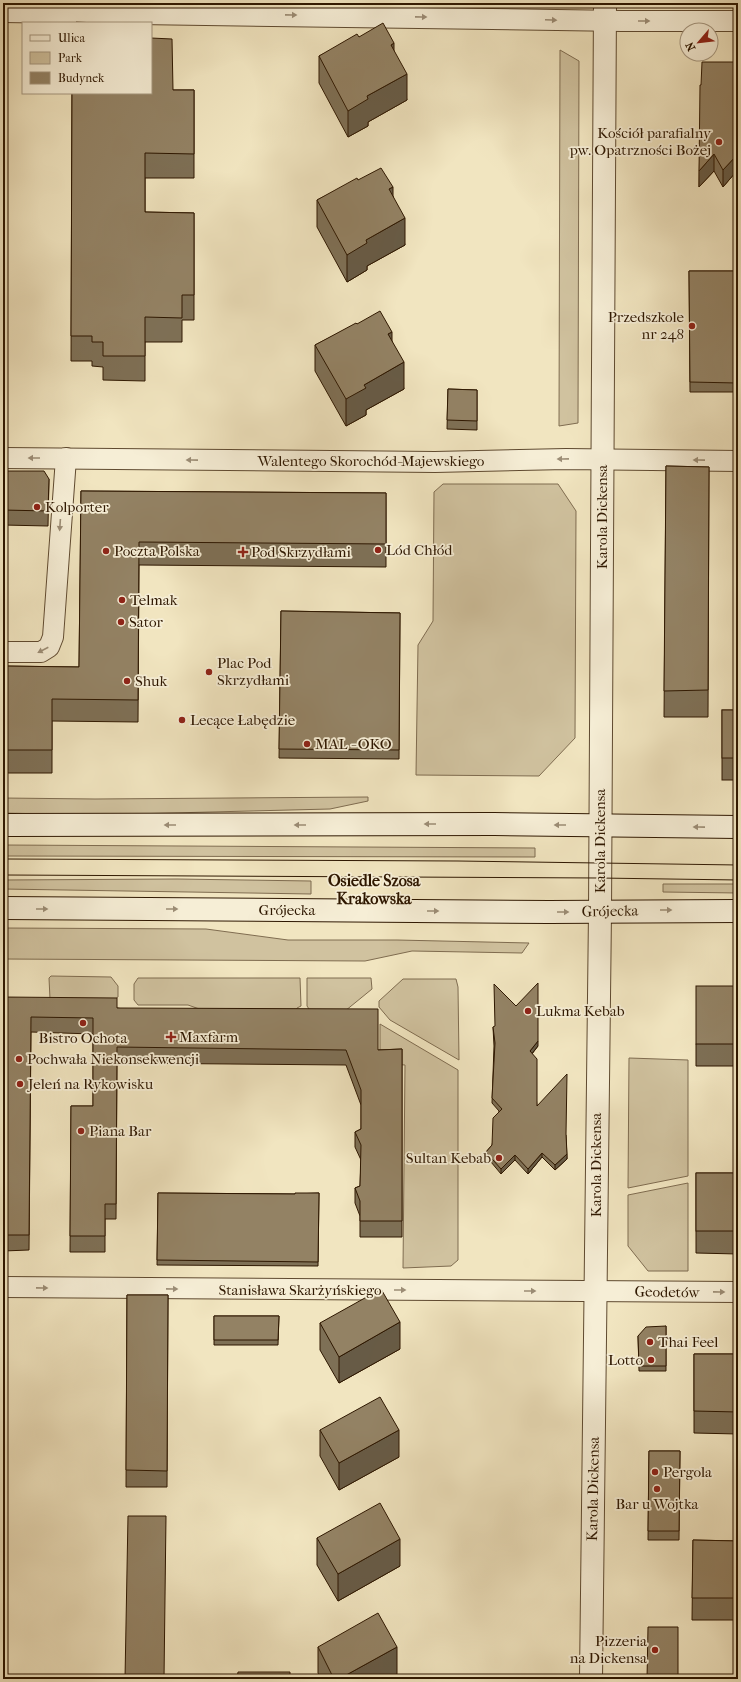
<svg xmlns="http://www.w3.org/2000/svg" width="741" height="1682" viewBox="0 0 741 1682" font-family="'IM FELL French Canon',serif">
	<rect width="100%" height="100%" fill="#f1e5c0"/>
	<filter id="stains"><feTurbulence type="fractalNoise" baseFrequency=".005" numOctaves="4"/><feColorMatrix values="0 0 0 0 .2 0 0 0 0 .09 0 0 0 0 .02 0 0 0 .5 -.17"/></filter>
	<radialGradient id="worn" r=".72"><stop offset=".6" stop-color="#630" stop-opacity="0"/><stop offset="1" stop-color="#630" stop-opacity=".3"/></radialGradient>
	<g fill="#d0c29f" stroke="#7f6c50">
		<polygon points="560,50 579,61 578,423 559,426"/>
		<polygon points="443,484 558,484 576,511 575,738 539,776 416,775 418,645 433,621 434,492"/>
		<polygon points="368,797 368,801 330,809 92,815 3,813 3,798 95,799"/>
		<polygon points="3,845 535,848 535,857 3,856"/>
		<polygon points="177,879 311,881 311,894 3,889 3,880"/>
		<polygon points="663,884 738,884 738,893 663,892"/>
		<polygon points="3,928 206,929 288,940 397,940 529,943 522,953 412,951 365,961 3,959"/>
		<polygon points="51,976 111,977 118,986 118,997 108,1005 50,999 49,978"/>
		<polygon points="138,978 300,978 301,1006 297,1008 296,1013 205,1011 188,1005 138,1005 134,1000 134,984"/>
		<polygon points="307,978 371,978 372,989 345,1011 311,1012 307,1006"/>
		<polygon points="403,979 456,979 458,987 459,1060 390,1020 379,1007 379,1001"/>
		<polygon points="380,1024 458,1070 458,1260 451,1266 403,1268 405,1065 380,1063"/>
		<polygon points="629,1058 688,1060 688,1176 628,1188"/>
		<polygon points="688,1183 688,1271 648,1271 628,1246 628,1195"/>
	</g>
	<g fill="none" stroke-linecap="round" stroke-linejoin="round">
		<g stroke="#5f4a30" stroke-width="22">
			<g id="minor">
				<polyline points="3,12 622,21 738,21"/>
				<polyline points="3,458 435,462 566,459 738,461"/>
				<polyline points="3,652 41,652 49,647 53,637 66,458"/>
				<polyline points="3,1287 738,1292"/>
			</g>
		</g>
		<g stroke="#5f4a30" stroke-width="24">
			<polyline id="tertiary" points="591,1679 600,912 605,3"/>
		</g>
		<g stroke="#2e1700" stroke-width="24">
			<g id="secondary">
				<polyline points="3,825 494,824 738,827"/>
				<polyline points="3,908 549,912 738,911"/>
			</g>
		</g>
		<use href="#minor" stroke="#f6eed6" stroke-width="20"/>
		<use href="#tertiary" stroke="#f6eed6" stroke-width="22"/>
		<use href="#secondary" stroke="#f6eed6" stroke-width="22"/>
		<g stroke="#2e1700" stroke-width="1">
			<polyline points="3,859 458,861 738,865"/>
			<polyline points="3,875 599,878 738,880"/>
		</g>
	</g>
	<g fill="#7e7056" stroke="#2e1700">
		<polygon points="359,37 394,51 407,100 368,122 368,126 348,137 319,83 319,56"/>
		<polygon points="738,62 738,177 735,173 723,187 714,171 699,187 701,85"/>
		<polygon points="173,90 194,90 194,178 145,178 145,212 194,213 194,320 182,320 182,342 145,342 145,381 103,380 103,367 92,366 92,361 71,361 72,93"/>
		<polygon points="358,180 393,196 405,245 367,266 367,270 347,282 317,227 317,200"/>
		<polygon points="689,271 737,271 737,392 690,392"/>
		<polygon points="357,324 392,341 404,389 366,410 366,415 346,426 315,371 315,345"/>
		<polygon points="448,389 477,390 477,430 447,429"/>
		<polygon points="666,466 709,467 708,717 664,717"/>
		<polygon points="3,471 49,479 48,526 3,525"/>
		<polygon points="81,491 386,493 386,567 139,565 138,722 52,721 52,773 3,773 3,666 79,667"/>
		<polygon points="281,611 400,613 399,759 279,758"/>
		<rect x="722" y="710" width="16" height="70"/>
		<polygon points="738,986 738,1066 696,1066 696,1044"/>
		<polygon points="3,997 117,1008 378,1050 402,1049 402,1237 360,1237 360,1216 355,1203 355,1188 360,1186 361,1160 355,1147 355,1132 361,1129 361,1105 346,1065 117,1063 116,1219 105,1219 105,1252 70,1252 71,1106 93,1106 93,1034 31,1032 29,1250 3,1251"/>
		<polygon points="493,1027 538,1046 532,1054 537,1106 566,1135 567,1159 555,1170 542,1157 528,1174 515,1160 501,1174 486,1156 486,1152 492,1145 499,1111 492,1103 494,1046"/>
		<polygon points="696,1173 738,1173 738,1254 696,1253"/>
		<polygon points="158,1193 295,1194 319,1193 318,1266 157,1265"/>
		<polygon points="127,1295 168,1295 167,1487 126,1487"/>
		<polygon points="214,1316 279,1316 278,1345 214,1345"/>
		<polygon points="320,1323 400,1349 339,1383 320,1350"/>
		<polygon points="666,1326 666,1371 639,1371 638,1336"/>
		<polygon points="694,1354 738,1354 738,1434 694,1433"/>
		<polygon points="320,1430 399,1457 339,1490 320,1456"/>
		<polygon points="649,1451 680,1451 679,1540 648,1540"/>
		<polygon points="317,1538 400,1566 338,1601 317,1565"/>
		<polygon points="693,1540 738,1541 738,1620 692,1620"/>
		<polygon points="318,1647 397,1674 388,1679 321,1679 318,1673"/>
	</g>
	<g fill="#675b46" stroke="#2e1700">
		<polygon points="394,43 394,70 391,45"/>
		<polygon points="407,74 407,100 368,122 368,126 348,137 348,111 367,96"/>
		<polygon points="714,154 714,171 699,187 699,171"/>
		<polygon points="735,157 735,173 723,187 723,170"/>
		<polygon points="393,187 393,214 389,189"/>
		<polygon points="405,218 405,245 367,266 367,270 347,282 347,255 366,240"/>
		<polygon points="392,332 392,359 388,334"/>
		<polygon points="404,362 404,389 366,410 366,415 346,426 346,399 364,385"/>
		<polygon points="538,1041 538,1046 530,1056 530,1051"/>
		<polygon points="542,1153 542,1157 528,1174 528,1169"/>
		<polygon points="567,1154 567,1159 555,1170 555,1165"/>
		<polygon points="515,1155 515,1160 501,1174 501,1169"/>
		<polygon points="400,1322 400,1349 339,1383 339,1357"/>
		<polygon points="399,1430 399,1457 339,1490 339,1463"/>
		<polygon points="400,1539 400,1566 338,1601 338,1574"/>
		<polygon points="397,1647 397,1674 388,1679 339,1679"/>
	</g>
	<g fill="#938264" stroke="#2e1700">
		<polygon points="76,22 97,23 76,23"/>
		<polygon points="383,23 394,43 391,45 407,74 367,96 368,99 348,111 319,56 357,34 359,37"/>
		<polygon points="151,38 172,39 173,90 194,90 194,154 145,153 145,212 194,213 194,295 182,295 182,318 145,317 145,356 103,356 103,342 92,342 92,336 71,336 72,93 151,93"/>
		<polygon points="702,62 738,62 738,160 735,157 723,170 714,154 699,171 700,85 701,85"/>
		<polygon points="381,168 393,187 389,189 405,218 366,240 367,243 347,255 317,200 357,178 358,180"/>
		<polygon points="689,271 737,271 737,383 690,382"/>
		<polygon points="380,311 392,332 388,334 404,362 364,385 366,388 346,399 315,345 356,323 357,324"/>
		<polygon points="448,389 477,390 477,421 447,420"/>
		<polygon points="666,466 709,467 708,690 664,691"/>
		<polygon points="3,471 44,471 49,479 48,511 3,510"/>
		<polygon points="81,491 386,493 386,544 139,542 138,700 52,699 52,750 3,750 3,666 79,667"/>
		<polygon points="281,611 400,613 399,750 279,749"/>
		<rect x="722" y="710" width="16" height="48"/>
		<polygon points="538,983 538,1041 530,1051 537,1059 537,1106 567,1074 566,1134 567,1154 555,1165 542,1153 528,1169 515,1155 501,1169 486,1152 492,1145 493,1118 502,1109 492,1098 495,1043 493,1027 495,1026 494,984 516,1006"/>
		<rect x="696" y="986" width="42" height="58"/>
		<polygon points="3,997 117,998 117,1008 378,1009 378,1050 402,1049 402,1221 360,1221 360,1201 355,1188 360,1186 361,1145 355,1132 361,1129 361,1090 346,1050 117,1047 116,1204 105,1204 105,1236 70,1236 71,1106 93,1106 93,1018 31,1017 29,1235 3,1235"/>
		<rect x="696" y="1173" width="42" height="58"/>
		<polygon points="158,1193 295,1194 295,1193 319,1193 318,1262 157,1260"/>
		<polygon points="381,1289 400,1322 339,1357 320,1323"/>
		<polygon points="127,1295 168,1295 167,1471 126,1470"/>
		<polygon points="214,1316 279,1316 278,1340 214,1340"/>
		<polygon points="666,1326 666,1366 639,1366 638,1336 646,1327"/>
		<polygon points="694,1354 738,1354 738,1412 694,1411"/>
		<polygon points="380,1397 399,1430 339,1463 320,1430"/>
		<polygon points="649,1451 680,1451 679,1531 648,1531"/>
		<polygon points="380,1503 400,1539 338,1574 317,1538"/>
		<polygon points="128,1516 166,1516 164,1679 125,1679"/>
		<polygon points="693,1540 738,1541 738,1598 692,1598"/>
		<polygon points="378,1613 397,1647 339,1679 334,1679 318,1647"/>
		<polygon points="648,1627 678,1627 678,1679 647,1679"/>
		<polygon points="238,1672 290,1672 290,1679 237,1679"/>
	</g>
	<defs><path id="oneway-solid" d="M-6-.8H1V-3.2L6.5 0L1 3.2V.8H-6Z"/></defs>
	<g fill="#9c8d76">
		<use href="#oneway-solid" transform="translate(291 15) rotate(1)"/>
		<use href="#oneway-solid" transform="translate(421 17) rotate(1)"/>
		<use href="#oneway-solid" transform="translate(551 20) rotate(2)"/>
		<use href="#oneway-solid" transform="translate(644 21)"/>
		<use href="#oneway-solid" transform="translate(34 458) rotate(-180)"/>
		<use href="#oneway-solid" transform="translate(563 459) rotate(179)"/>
		<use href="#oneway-solid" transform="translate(192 460) rotate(-179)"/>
		<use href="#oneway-solid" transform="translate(699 460) rotate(-179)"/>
		<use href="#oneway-solid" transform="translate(60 525) rotate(94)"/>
		<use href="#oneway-solid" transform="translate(43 650) rotate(153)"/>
		<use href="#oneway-solid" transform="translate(430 824) rotate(180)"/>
		<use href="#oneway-solid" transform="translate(170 825) rotate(180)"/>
		<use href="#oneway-solid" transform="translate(300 825) rotate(180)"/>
		<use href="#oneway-solid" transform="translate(560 825) rotate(-180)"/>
		<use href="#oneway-solid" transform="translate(699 827) rotate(-179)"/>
		<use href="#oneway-solid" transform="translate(42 909)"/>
		<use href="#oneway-solid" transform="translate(172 909)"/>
		<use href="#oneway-solid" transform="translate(666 910)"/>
		<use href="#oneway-solid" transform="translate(433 911)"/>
		<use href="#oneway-solid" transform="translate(563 912)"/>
		<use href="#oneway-solid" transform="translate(42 1288) rotate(1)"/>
		<use href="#oneway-solid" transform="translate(172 1289) rotate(1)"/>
		<use href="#oneway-solid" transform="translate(400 1290)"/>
		<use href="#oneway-solid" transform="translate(530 1291)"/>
		<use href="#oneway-solid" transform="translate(719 1292) rotate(1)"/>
	</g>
	<g fill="#8f2418" stroke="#f6eed6" stroke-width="1.5">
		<circle cx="719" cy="142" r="4"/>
		<circle cx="692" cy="326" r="4"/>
		<circle cx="37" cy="507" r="4"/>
		<circle cx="378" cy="550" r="4"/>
		<circle cx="106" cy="551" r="4"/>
		<path d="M241 546h4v4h4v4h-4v4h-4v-4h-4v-4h4z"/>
		<circle cx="122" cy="600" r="4"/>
		<circle cx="121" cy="622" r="4"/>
		<circle cx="209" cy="672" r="4"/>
		<circle cx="127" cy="681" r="4"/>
		<circle cx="182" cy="720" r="4"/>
		<circle cx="307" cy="744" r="4"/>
		<circle cx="528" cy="1011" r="4"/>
		<circle cx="83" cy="1023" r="4"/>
		<path d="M169 1031h4v4h4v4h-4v4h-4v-4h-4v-4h4z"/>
		<circle cx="19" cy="1059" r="4"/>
		<circle cx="20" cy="1084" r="4"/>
		<circle cx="81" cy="1131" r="4"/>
		<circle cx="499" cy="1158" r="4"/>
		<circle cx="650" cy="1342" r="4"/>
		<circle cx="651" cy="1360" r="4"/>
		<circle cx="655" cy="1472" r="4"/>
		<circle cx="657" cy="1489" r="4"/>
		<circle cx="655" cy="1650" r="4"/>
	</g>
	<g text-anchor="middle" stroke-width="3.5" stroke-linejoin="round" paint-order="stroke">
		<g font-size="15" fill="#2e1700" stroke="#f6eed6" text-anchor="start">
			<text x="711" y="138" text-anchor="end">Kościół parafialny<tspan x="711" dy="17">pw. Opatrzności Bożej</tspan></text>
			<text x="684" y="322" text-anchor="end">Przedszkole<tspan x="684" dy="17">nr 248</tspan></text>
			<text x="45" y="512">Kolporter</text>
			<text x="386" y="555">Lód Chłód</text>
			<text x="114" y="556">Poczta Polska</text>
			<text x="251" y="557">Pod Skrzydłami</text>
			<text x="130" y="605">Telmak</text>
			<text x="129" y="627">Sator</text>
			<text x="217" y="668">Plac Pod<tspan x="217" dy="17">Skrzydłami</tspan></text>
			<text x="135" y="686">Shuk</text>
			<text x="190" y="725">Lecące Łabędzie</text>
			<text x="315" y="749">MAL - OKO</text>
			<text x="536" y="1016">Lukma Kebab</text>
			<text x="179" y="1042">Maxfarm</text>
			<text x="83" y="1043" text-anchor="middle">Bistro Ochota</text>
			<text x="27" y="1064">Pochwała Niekonsekwencji</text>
			<text x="28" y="1089">Jeleń na Rykowisku</text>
			<text x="89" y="1136">Piana Bar</text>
			<text x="491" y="1163" text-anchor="end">Sultan Kebab</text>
			<text x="658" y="1347">Thai Feel</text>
			<text x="643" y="1365" text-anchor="end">Lotto</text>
			<text x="663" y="1477">Pergola</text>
			<text x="657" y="1509" text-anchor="middle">Bar u Wojtka</text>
			<text x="647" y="1646" text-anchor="end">Pizzeria<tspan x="647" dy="17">na Dickensa</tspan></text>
		</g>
		<g font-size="15" fill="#2e1700" stroke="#f6eed6">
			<text x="371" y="466">Walentego Skorochód-Majewskiego</text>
			<text transform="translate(602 517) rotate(-90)" y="5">Karola Dickensa</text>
			<text transform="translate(600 841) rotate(-90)" y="5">Karola Dickensa</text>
			<text x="287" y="915">Grójecka</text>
			<text transform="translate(610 911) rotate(-1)" y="5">Grójecka</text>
			<text transform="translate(596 1165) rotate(-90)" y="5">Karola Dickensa</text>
			<text x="300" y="1295">Stanisława Skarżyńskiego</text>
			<text transform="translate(667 1292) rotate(1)" y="5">Geodetów</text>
			<text transform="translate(593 1489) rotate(-89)" y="5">Karola Dickensa</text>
		</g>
		<g font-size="16" font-weight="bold" fill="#2e1700" stroke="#f6eed6">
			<text x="374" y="886">Osiedle Szosa<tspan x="374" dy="18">Krakowska</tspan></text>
		</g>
	</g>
	<rect width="741" height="1682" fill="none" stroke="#f1e5c0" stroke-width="16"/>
	<rect x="4" y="4" width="733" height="1674" fill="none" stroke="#2e1700" stroke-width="2"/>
	<rect x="8" y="8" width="725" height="1666" fill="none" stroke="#2e1700"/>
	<rect x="22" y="22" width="130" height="72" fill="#f6eed6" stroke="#a69880"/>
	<rect x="30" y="35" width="20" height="6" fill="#f6eed6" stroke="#a69880"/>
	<text x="58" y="42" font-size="12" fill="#2e1700">Ulica</text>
	<rect x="30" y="52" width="20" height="12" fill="#d0c29f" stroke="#a69880"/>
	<text x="58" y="62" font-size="12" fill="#2e1700">Park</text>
	<rect x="30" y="72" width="20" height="12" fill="#938264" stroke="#a69880"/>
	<text x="58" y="82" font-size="12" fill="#2e1700">Budynek</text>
	<g transform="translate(699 42) rotate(242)"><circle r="19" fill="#f6eed6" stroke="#a69880"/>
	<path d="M0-3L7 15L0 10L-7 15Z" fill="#8f2418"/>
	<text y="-6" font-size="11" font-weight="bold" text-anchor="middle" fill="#2e1700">N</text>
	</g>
	<rect width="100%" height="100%" filter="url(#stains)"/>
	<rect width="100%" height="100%" fill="url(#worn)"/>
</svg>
